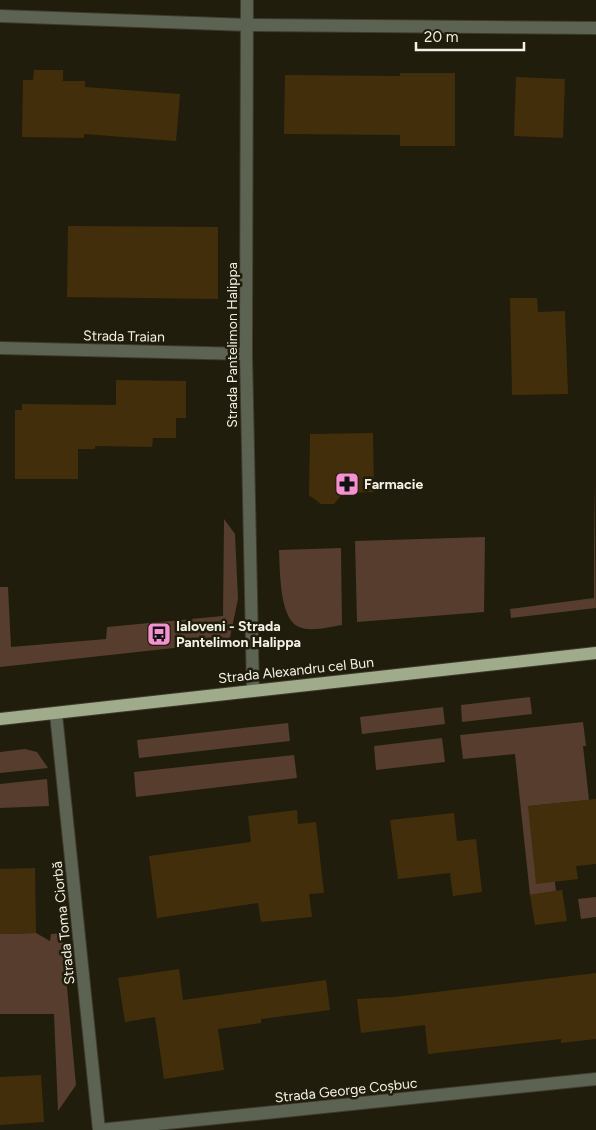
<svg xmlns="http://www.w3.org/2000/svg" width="596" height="1130" viewBox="0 0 596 1130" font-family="Figtree,sans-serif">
	<rect width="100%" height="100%" fill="#201d0c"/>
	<g fill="#563d2e">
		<polygon points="594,483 596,608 511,618 510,609 594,598"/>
		<polygon points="224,519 235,534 238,599 229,642 0,667 0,587 8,587 11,647 106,639 107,627 223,616"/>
		<polygon points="485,537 484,612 357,622 355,541"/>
		<path d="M341 548 342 625C329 627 312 632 299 627 279 619 280 569 279 550Z"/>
		<polygon points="530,697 532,714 462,722 461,705"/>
		<polygon points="443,707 445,724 362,734 360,717"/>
		<polygon points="583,722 586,746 583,746 589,800 529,806 553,868 556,891 530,895 515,754 463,759 460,735"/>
		<polygon points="288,723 290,741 139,758 137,740"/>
		<polygon points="442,738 445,762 376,770 374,746"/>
		<polygon points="25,749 37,752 48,768 0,773 0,752"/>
		<polygon points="294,755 297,778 136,797 134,772"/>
		<polygon points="47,779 49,806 0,808 0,784"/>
		<polygon points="596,897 596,917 581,919 578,899"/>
		<polygon points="36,933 50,941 51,934 62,933 76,1085 58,1111 54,1014 0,1014 0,934"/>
	</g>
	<g fill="#432e0b">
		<polygon points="34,70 63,70 63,81 85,81 85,87 180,94 176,141 84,134 84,138 22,137 23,80 33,80"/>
		<polygon points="400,73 455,73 455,146 400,146 400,135 284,134 285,75 400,76"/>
		<polygon points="516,77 565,79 563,138 514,136"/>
		<polygon points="68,226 218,227 218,299 67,297"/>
		<polygon points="510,298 537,298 538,312 565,311 568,394 512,395"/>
		<polygon points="116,380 186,381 186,418 176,418 176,438 153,438 152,447 95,446 95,449 78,449 78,479 15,479 15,410 22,410 22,404 116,405"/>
		<polygon points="373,433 374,492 343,493 334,504 321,504 309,495 310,434"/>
		<polygon points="596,799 596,864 576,866 578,879 536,884 528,806"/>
		<polygon points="297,810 298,824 316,822 324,893 309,894 312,917 261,922 258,903 157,918 149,856 251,842 248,816"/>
		<polygon points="454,813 457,841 476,839 482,892 453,896 450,873 398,879 390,820"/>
		<polygon points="35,868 36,933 0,934 0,869"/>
		<polygon points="562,890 567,921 535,925 530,895"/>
		<polygon points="179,969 183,1000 326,980 330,1010 261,1019 261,1023 218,1029 224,1070 164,1079 155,1017 125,1022 118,978"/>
		<polygon points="596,973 596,1039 561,1043 561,1039 428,1054 425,1025 361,1033 357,999 394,997"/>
		<polygon points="41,1075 44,1122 0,1125 0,1077"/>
	</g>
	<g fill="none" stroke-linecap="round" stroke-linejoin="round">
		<g stroke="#3e3b2b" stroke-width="14">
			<g id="minor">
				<polyline points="247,0 246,354 253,691"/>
				<polyline points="0,16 248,25 596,28"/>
				<polyline points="0,348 246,354"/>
				<polyline points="56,714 99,1130"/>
				<polyline points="99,1130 596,1079"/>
			</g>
		</g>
		<g stroke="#3e3b2b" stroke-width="14">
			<polyline id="major" points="0,719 596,653"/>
		</g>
		<use href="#minor" stroke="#5d6353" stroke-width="12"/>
		<use href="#major" stroke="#9fab8a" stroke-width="12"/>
	</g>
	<defs>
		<g id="pharmacy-square" transform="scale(1.25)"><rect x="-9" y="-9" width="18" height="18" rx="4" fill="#f590d1" stroke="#201d0c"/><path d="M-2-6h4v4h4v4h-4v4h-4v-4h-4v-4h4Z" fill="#111"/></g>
		<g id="bus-square" transform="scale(1.25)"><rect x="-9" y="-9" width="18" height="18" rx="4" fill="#f590d1" stroke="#201d0c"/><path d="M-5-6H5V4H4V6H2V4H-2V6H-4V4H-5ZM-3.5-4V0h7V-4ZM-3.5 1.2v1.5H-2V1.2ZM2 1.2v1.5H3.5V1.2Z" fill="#111"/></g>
	</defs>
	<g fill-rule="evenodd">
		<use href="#pharmacy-square" x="347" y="484"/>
		<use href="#bus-square" x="159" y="634"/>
	</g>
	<g text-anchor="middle" stroke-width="5" stroke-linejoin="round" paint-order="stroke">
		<g font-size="14" fill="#f3f1e6" stroke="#201d0c">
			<text transform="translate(124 336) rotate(1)" y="5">Strada Traian</text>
			<text transform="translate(232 345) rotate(-90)" y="5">Strada Pantelimon Halippa</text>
			<text transform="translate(296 670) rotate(-6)" y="5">Strada Alexandru cel Bun</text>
			<text transform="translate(63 923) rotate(-96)" y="5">Strada Toma Ciorbă</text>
			<text transform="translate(346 1090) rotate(-6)" y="5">Strada George Coșbuc</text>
		</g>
		<g font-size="14" font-weight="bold" fill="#f3f1e6" stroke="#201d0c" text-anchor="start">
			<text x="364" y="489">Farmacie</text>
			<text x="176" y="631">Ialoveni - Strada<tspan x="176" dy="16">Pantelimon Halippa</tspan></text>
		</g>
	</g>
	<path d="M416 42v8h108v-8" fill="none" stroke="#f3f1e6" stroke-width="2.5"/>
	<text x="424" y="42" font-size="15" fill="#f3f1e6" stroke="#201d0c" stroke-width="4" paint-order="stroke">20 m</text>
</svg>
